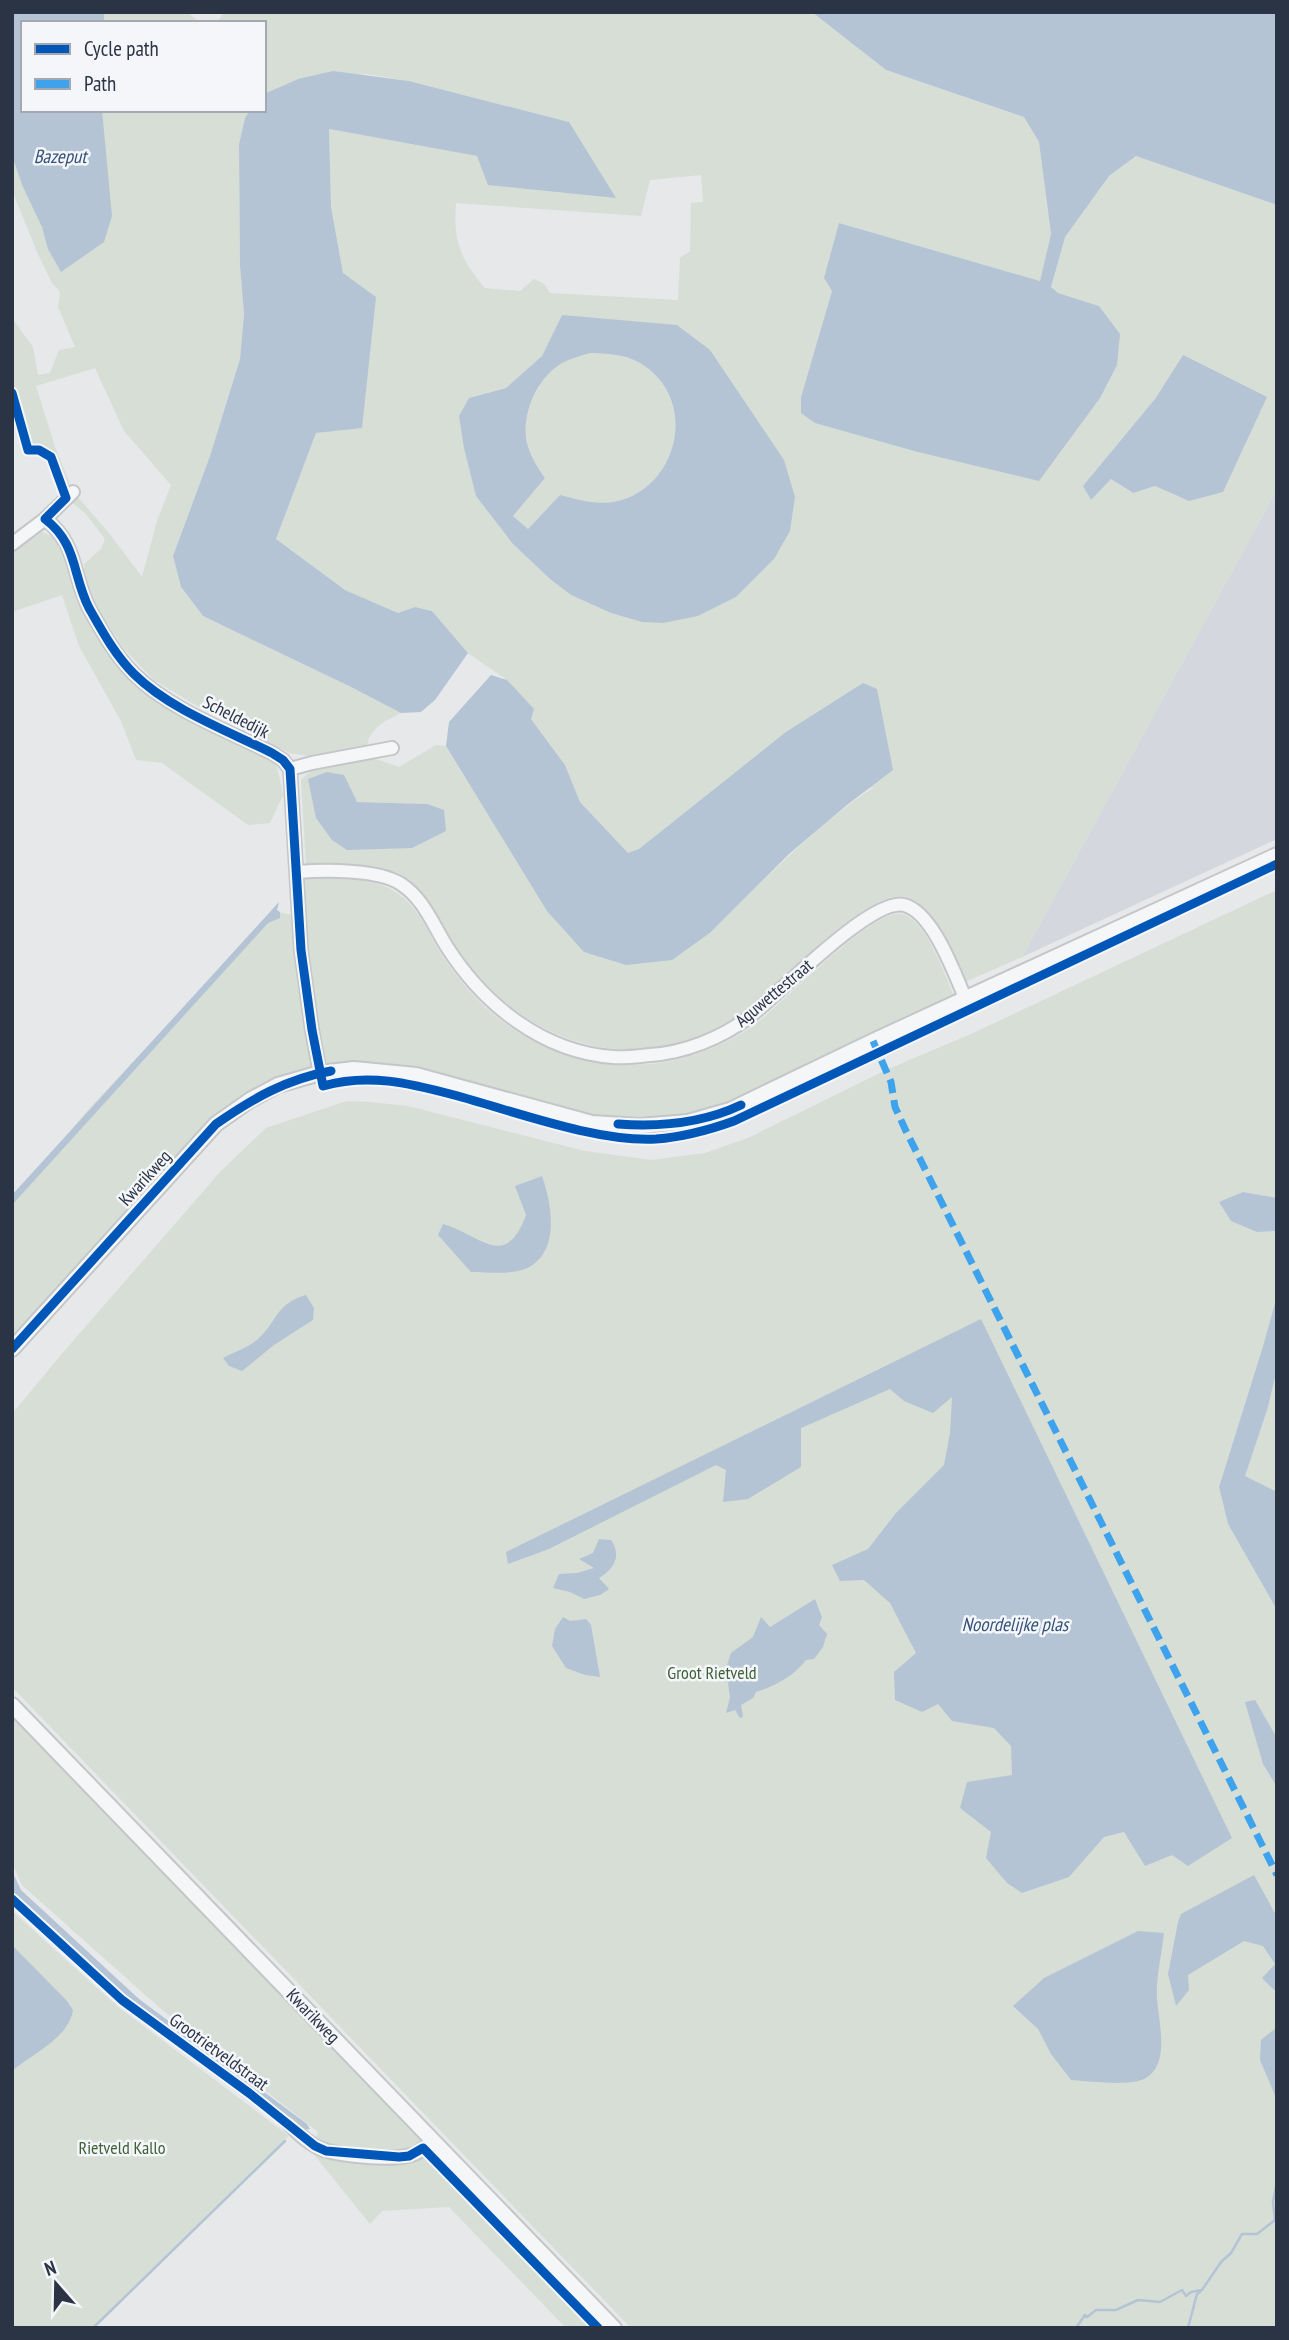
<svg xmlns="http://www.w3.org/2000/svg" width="1289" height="2340" viewBox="0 0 1289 2340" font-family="'PT Sans Narrow',sans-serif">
	<rect width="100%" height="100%" fill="#e6e8ea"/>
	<polygon fill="#d4d7dd" points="1277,489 1277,839 1022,957"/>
	<g fill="#d6ded6" fill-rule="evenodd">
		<polygon points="104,12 187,12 200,23 104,23"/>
		<path d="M224 12H812L886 70 1024 117 1039 142 1051 234 1040 281 839 223 832 291 801 397V412L816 423 914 451 1099 306 1058 293 1051 287 1064 237 1109 176 1136 156 1277 205V489L1022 957 965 982C954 957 936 905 906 897 865 887 777 990 741 1014 716 1030 688 1042 659 1047 574 1061 499 1013 454 944 438 921 429 893 404 877 380 862 334 865 306 866L301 780C316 763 348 759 371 759 380 759 390 764 399 767L436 745 446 746 464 776 711 932C763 881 813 828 874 787L628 853 580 802 565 765 531 719 507 680 468 653 432 611 415 607 398 613 345 590 276 539 316 433 362 427 343 273 331 207 329 129 477 156 569 122 409 81 366 74 298 79 264 94V23H217ZM701 175 703 202 691 203 690 251 680 258 678 300 550 293 544 284 534 279 520 291 485 288C460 259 453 241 456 203L641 216 650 180ZM562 315 710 350 774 559 736 597 698 616 642 622 611 613 571 595 550 579 513 544 469 398 506 388 542 356ZM1183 355 1189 501 1155 486 1132 493 1111 479 1090 500ZM357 802 427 804 316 818Z"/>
		<path d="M102 110H250L245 118 239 144 240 266 244 314 240 359 210 456 173 556 181 587 203 616 351 687 401 713C385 721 369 728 367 747L309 756 289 753 192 703 154 680 124 649 94 604 84 573V564L101 549 105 539 86 514 70 501 76 495 109 533 142 577 157 521 171 485 124 431 95 368 36 386 55 447 70 484 65 485C59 466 42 458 31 443 20 429 23 403 12 386V318L33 347 38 375 50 373 59 350 75 347 58 307 60 292 52 283 37 252 12 190V156C21 181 33 203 42 227 48 243 52 257 61 272L101 121Z"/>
		<path d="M590 353C610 354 629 354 646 367 699 405 676 491 613 502 596 505 576 499 560 495L528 529 513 516 545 478C537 467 528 452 526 438 523 410 538 376 564 362 571 358 581 356 590 353Z"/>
		<polygon points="42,532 58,539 123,668 219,730 276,762 283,795 270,823 248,825 162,763 136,760 121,721 79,646 62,595 12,612 12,551"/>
		<path d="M304 877C330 877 376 877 397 893 421 909 430 938 446 961 496 1034 570 1074 659 1063 691 1059 724 1045 752 1027 777 1009 876 905 902 914 927 921 945 976 955 998L727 1104 687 1115 639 1119 593 1116 417 1069 354 1063 319 1066 247 1094 211 1119 12 1339V1202L86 1112 274 911 306 918Z"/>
		<polygon points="1277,890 1277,1198 1243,1192 1257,1232 1277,1231 1277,1296 1263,1346 1219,1487 1228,1524 1277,1610 1277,2328 631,2328 12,1687 12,1414 60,1356 221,1171 266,1128 347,1101 370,1102 408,1106 585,1151 651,1160 705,1153 748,1138 886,1070 971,1034"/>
		<polygon points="1277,1369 1277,1492 1275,1492 1244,1476 1268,1407"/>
		<polygon points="12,1714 604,2328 566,2328 449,2207 382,2211 370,2224 311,2151 318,2132 161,2009 22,1885 12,1863"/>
		<polygon points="12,1911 117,2006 289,2136 93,2328 12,2328"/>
	</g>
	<g fill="#b4c4d5" fill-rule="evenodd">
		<polygon points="12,12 104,12 104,23 23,23 23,110 102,110 112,216 104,242 61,272 48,249 42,227 23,187 12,156"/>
		<polygon points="812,12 1277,12 1277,205 1136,156 1109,176 1065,237 1051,287 1058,293 1099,306 1120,334 1117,365 1100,398 1039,481 914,451 815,423 801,413 801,397 832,291 824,278 839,223 1040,281 1051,234 1039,142 1024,117 886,70"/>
		<polygon points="333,71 409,81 569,122 616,198 488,185 477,156 329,129 331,207 343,273 376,297 362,428 316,433 276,539 345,590 398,613 415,607 432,611 468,653 435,700 421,712 401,713 351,687 203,616 181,587 173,556 210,456 240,359 244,314 240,266 239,144 245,118 250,110 264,110 264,94 298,79"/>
		<path d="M562 315 677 325 710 350 784 460 795 497 790 531 774 559 736 597 698 616 663 623 642 622 611 613 571 595 550 579 513 544 476 496 464 448 459 416 469 398 506 388 542 356ZM590 353C610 354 629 354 646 367 699 405 676 491 613 502 596 505 576 499 560 495L528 529 513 516 545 478C537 467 528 452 526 438 523 410 538 376 564 362 572 358 581 356 590 353Z"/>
		<polygon points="1183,355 1267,397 1223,492 1189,501 1155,486 1133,493 1111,479 1091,500 1083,486 1155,399"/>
		<polygon points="491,675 507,680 534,709 531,719 565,765 580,802 628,853 639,849 786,732 863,683 877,689 893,770 847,805 789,854 711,932 672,960 626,965 584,952 547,911 446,746 449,722"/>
		<polygon points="327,772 344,775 357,802 427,804 444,810 446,831 412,848 347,850 332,840 316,818 308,779"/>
		<polygon points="279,902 277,910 280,912 280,918 268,923 12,1205 12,1195"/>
		<path d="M542 1176C552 1204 561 1254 525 1269 509 1275 488 1272 471 1272L438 1235 443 1224C480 1234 505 1272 526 1215L515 1186Z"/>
		<polygon points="1243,1192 1277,1198 1277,1231 1257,1232 1231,1221 1219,1202"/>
		<path d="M306 1295 314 1308 313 1320 274 1345 242 1371 229 1366 223 1358C234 1352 249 1347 258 1339 278 1321 275 1304 306 1295Z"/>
		<polygon points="1277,1296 1277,1369 1268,1407 1245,1476 1277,1492 1277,1610 1228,1524 1219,1487 1263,1346"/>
		<polygon points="981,1319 1232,1838 1188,1866 1172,1855 1145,1866 1124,1832 1104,1837 1069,1877 1022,1893 1007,1883 986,1858 991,1832 960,1808 967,1782 1012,1775 1011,1746 994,1728 952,1721 938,1704 922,1712 895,1700 894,1672 916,1653 890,1603 864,1580 840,1581 832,1565 868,1549 896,1513 944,1465 950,1433 952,1397 933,1413 904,1401 890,1389 801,1428 801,1467 748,1499 723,1502 726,1470 716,1465 549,1549 508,1564 506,1552"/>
		<path d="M599 1539 611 1540C622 1556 614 1569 599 1578L609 1589 600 1595 584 1599 570 1592 553 1588 559 1574 577 1573 594 1568 579 1559 593 1553Z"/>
		<path d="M815 1599 822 1617 819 1625 827 1634 823 1647 814 1659 806 1660C794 1676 775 1686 756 1692L753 1698 741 1705 743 1717 740 1718 735 1710 726 1713 730 1697 726 1668 731 1653 753 1637 761 1617 770 1627Z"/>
		<polygon points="563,1617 570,1621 586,1619 591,1625 600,1677 585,1675 566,1668 552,1646 555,1629"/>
		<polygon points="1255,1700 1277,1738 1277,1787 1263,1764 1245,1702"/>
		<polygon points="12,1871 21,1890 139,1999 307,2124 310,2129 303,2130 300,2128 279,2111 132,2003 12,1892"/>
		<polygon points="1254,1875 1277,1917 1277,1990 1274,1990 1262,1978 1275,1964 1263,1946 1244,1941 1188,1975 1189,1990 1176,2006 1168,1974 1178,1922 1181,1914"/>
		<path d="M1138 1931 1164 1933C1162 1953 1156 1976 1157 1997 1158 2020 1171 2063 1146 2078 1131 2087 1089 2081 1071 2080L1051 2054 1038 2029 1013 2006 1044 1978Z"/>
		<path d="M12 1945 67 2001 73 2010C68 2039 33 2053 12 2071Z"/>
		<polygon points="1277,2027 1277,2100 1260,2060 1261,2040"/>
	</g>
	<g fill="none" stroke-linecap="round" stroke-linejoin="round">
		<g stroke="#b4c4d5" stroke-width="2.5">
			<polyline points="93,2328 285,2141"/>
			<polyline points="1076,2328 1085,2315 1087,2317 1096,2310 1116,2310 1138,2300 1160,2302 1182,2290 1186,2296 1191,2292 1202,2290 1221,2262 1231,2253 1242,2234 1257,2234 1275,2220 1273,2202 1277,2180"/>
			<polyline points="1188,2328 1197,2294 1200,2292"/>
		</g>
		<g stroke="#c4c6c8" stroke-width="16">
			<g id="minor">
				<path d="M45 519C78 544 72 575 89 608 102 631 115 655 134 674 169 709 228 731 272 753L283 760 290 769 301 950 312 1030 320 1073"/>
				<polyline points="12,544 45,519 73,492"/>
				<polyline points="290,769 312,763 392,748"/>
				<path d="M297 872C324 870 378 869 401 884 424 899 433 925 447 947 484 1005 543 1052 613 1057 625 1058 639 1056 650 1055 684 1053 721 1038 748 1018 777 996 871 897 904 905 933 912 955 975 966 1000"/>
				<path d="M289 2124C300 2135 310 2145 324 2150 343 2156 392 2161 411 2155 420 2153 426 2146 433 2140"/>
			</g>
		</g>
		<g stroke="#c4c6c8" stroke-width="18">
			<g id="tertiary">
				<polyline points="12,1349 216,1124 250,1100 278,1085 320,1073 354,1069 416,1075 592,1123 639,1126 688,1122 730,1110 873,1041 1277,855"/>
				<polyline points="12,1705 614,2328"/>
			</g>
		</g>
		<use href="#minor" stroke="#f5f6f7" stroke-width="12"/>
		<use href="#tertiary" stroke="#f5f6f7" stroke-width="14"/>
		<polyline stroke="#3ea3ec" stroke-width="7" stroke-dasharray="14 7" stroke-linecap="butt" points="873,1041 891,1082 895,1107 906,1131 1277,1875"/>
		<g stroke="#f4f6f9" stroke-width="13">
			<g id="cycleway">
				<path d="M12 393 28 450H39L51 457 66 498 45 519C78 544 72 575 89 608 102 631 115 655 134 674 169 709 228 731 272 753L283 760 290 769 301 950 312 1030 323 1086C368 1073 409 1083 454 1095 514 1111 595 1142 656 1139 683 1137 709 1130 734 1121L1277 864"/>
				<path d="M618 1124C659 1127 703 1123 741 1105"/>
				<path d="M12 1349 216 1124C252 1099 286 1079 331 1071"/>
				<polyline points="12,1899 122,2000 249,2093 315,2146 326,2151 399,2157 409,2156 423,2148 598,2328"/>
			</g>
		</g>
		<use href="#cycleway" stroke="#0057b8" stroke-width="9"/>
	</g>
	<g text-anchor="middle" stroke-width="5" stroke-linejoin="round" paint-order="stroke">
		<g font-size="18" fill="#2b3445" stroke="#f4f6f9">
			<text transform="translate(236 717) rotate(27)" y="6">Scheldedijk</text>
			<text transform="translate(774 993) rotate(-40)" y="6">Aguwettestraat</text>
			<text transform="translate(145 1178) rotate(-48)" y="6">Kwarikweg</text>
			<text transform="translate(313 2016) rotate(46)" y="6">Kwarikweg</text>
			<text transform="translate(219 2052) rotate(36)" y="6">Grootrietveldstraat</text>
		</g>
		<g font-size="18" fill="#3f6138" stroke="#f4f6f9">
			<text x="712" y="1679">Groot Rietveld</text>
			<text x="122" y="2154">Rietveld Kallo</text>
		</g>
		<g font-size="19" font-style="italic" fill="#34527a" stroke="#f4f6f9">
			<text x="60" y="163">Bazeput</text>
			<text x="1015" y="1631">Noordelijke plas</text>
		</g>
	</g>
	<rect width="1289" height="2340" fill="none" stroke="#2b3445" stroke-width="28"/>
	<rect x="21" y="21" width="245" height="91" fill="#f4f6f9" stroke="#a4a8b1" stroke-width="2"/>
	<rect x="35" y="44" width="35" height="10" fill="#0057b8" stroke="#a4a8b1" stroke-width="2"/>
	<text x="84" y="56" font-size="21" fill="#2b3445">Cycle path</text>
	<rect x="35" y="79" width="35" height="10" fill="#3ea3ec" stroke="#a4a8b1" stroke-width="2"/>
	<text x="84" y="91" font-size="21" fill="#2b3445">Path</text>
	<g transform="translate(56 2284) rotate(340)" stroke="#f4f6f9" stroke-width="5" paint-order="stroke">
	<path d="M0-5L12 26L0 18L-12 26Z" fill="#2b3445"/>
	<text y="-10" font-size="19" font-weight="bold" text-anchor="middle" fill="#2b3445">N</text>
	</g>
</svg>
